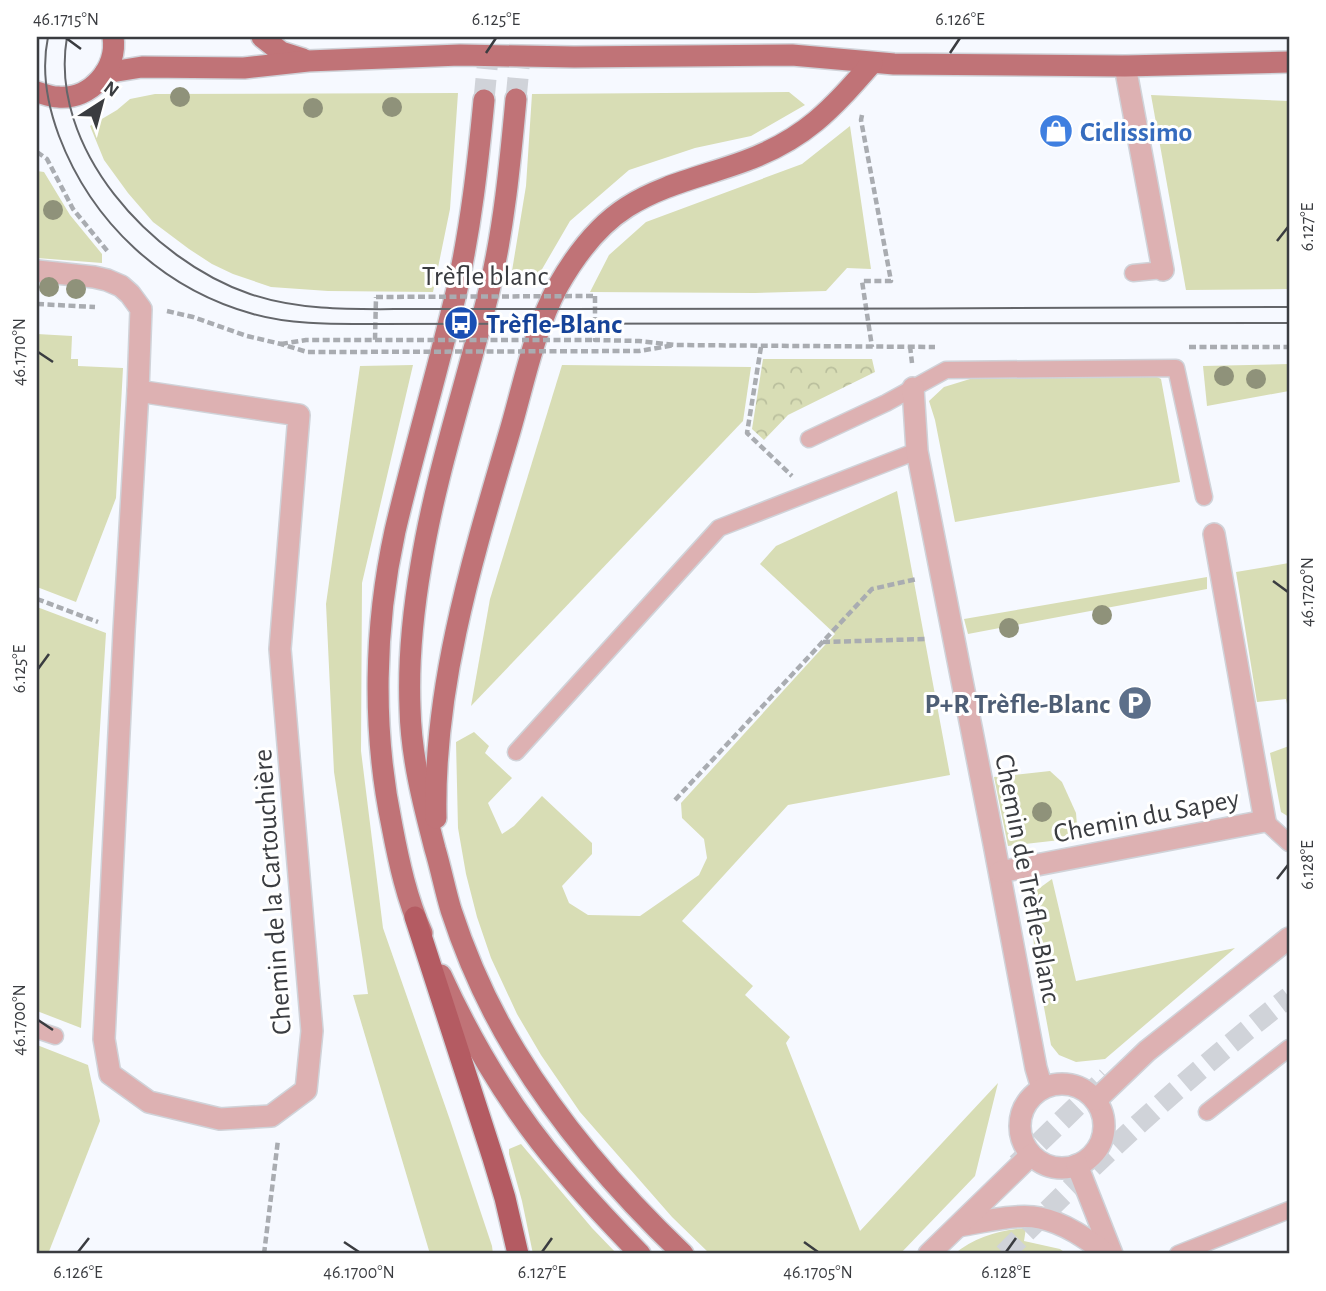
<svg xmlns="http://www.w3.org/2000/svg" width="1326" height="1291" viewBox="0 0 1326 1291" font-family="'Alegreya Sans',sans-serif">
	<defs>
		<pattern id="park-crowns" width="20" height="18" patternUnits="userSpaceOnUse" patternTransform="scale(1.75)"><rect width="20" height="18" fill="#d8ddb5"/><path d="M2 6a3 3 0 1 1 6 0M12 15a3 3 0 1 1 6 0" fill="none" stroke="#babf9d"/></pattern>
	</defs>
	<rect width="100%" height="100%" fill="#f6f9ff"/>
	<g fill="#d8ddb5">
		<polygon points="789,92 805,105 751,136 695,148 629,170 570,221 534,283 510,283 526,186 532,94"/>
		<polygon points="458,93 450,209 433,292 328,291 271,287 233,274 212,264 189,249 153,222 128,193 104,160 90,126 117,110 130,99 155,94"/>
		<polygon points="1151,95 1289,101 1289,289 1186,290"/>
		<polygon points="850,126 871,269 847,268 826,291 755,293 590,292 609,255 646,222 802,164"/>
		<polygon points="37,171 44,172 70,215 102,254 102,263 37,258"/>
		<polygon points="37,334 72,336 71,359 78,359 78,366 123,368 116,498 76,602 37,587"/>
		<polygon points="1289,364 1289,391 1207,406 1203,366"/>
		<polygon points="413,365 362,583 361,751 383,928 450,1120 492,1246 493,1254 430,1254 353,995 368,994 334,772 326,604 360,366"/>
		<polygon points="562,365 751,367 743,421 471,706 490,599"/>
		<polygon points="1153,375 1161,379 1180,482 955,522 935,420 929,401 944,387 970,379"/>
		<polygon points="897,491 950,775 788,805 682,921 753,986 745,995 790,1037 786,1043 860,1231 998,1083 975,1176 900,1254 710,1254 672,1217 580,1112 541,1055 517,1014 491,958 477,917 466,874 458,828 456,742 474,732 489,746 485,753 512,778 488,803 502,834 514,826 542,796 592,843 592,854 562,886 569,903 588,915 640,916 699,875 707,858 704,839 682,818 681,803 835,634 760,564 776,546"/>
		<polygon points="1289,563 1289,714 1286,699 1257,702 1236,572"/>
		<polygon points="1207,577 1207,589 968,634 964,619"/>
		<polygon points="37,607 106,633 81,1028 37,1011"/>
		<polygon points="1289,746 1289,817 1281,812 1270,753"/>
		<polygon points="1050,771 1062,782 1076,813 1078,838 1008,846 994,777"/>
		<polygon points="1052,879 1076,981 1235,948 1105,1059 1076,1062 1059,1055 1051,1045 1035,959 1030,895"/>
		<polygon points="37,1045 88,1065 100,1121 48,1254 37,1254"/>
		<polygon points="521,1144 592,1228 617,1254 533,1254 522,1201 509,1154 509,1149"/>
		<path d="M1026 1228 1024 1241 1060 1249 1067 1254H954C975 1237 999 1230 1026 1228Z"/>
	</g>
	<polygon fill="url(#park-crowns)" points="763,359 872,359 875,372 788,415 764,440 752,429"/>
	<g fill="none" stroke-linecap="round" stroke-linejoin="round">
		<g stroke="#d0d3d9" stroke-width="21" stroke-dasharray="21 10" stroke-linecap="butt">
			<polyline points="516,99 522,37"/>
			<polyline points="484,100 490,37"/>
		</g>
		<g stroke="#d0d3d9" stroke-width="21" stroke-dasharray="21 10" stroke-linecap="butt">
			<polyline points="1017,1164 1107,1077"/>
			<path d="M1004 1254C1094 1163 1188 1075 1289 997"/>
		</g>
		<g stroke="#d0d3d9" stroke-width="19">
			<g id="lane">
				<polyline points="1133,273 1163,270"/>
				<polyline points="809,439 886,403 946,370 1176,368 1204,497"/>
				<polyline points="516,752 719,528 917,451"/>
				<polyline points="1265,821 1289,843"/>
				<polyline points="37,1030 55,1036"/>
				<polyline points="1207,1112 1289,1048"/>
				<polyline points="1178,1254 1289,1210"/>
			</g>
		</g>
		<g stroke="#d0d3d9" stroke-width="24">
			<g id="street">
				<polyline points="1125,66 1163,270"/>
				<polyline points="37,271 94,277 107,280 121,286 130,294 141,309 138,391"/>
				<polyline points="913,388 917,451 994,844 1036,1068 1042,1088"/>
				<polygon points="138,391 299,415 280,649 312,1031 306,1090 271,1116 220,1119 149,1102 110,1074 104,1039 124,631"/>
				<polyline points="1000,872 1265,821 1214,534"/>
				<circle cx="1062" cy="1126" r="42"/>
				<polyline points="1096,1100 1147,1051 1289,938"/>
				<polyline points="1077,1165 1112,1254"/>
				<path d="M959 1226C981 1222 1018 1213 1040 1218 1065 1223 1087 1239 1107 1254"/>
				<polyline points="929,1254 1031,1155"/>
			</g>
		</g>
		<g stroke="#d0d3d9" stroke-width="24">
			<g id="primary">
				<polyline points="262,37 281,52 303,59"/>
				<polyline points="105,73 142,67 244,68 308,61 460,55 574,57 792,55 894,64 1125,66 1289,62"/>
				<path d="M37 92C44 94 51 97 58 97 91 100 118 68 113 37"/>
				<path d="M516 99C510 164 504 228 489 291 467 382 436 472 421 565 413 612 408 659 410 708 411 756 423 803 435 849 441 869 445 890 451 910 467 959 489 1008 516 1052 561 1126 620 1194 683 1254"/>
				<path d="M436 818C433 686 473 557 510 431 524 383 534 330 558 286 575 256 597 226 627 207 663 184 705 176 745 161 805 139 831 110 872 63"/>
				<path d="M422 933C407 899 399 863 392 826 372 730 374 627 395 531 414 450 438 370 457 289 471 226 478 163 484 100"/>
				<path d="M441 975C473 1045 514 1113 564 1171 588 1200 614 1227 640 1254"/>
			</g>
		</g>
		<g stroke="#d0d3d9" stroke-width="24">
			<polyline id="highway" points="415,917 493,1158 505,1198 518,1254"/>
		</g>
		<g stroke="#a9acb1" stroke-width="4.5" stroke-dasharray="7 3.5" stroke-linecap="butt">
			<polyline points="862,115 861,120 891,281 862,281 872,347"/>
			<polyline points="37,152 47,159 73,209 109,253"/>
			<polyline points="595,296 595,340 639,341 675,345 935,347"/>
			<polyline points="37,304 95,307"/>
			<polyline points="167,311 193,317 247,336 281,344 307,352 329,352"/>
			<polyline points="281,344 306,340 375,340 376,297"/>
			<polyline points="910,346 912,363"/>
			<polyline points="761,347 747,433 792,476"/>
			<polyline points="1189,347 1289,347"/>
			<polyline points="37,599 98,622"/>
			<polyline points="823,642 926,639"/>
			<polyline points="675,800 872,589 917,579"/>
			<polyline points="264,1254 278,1140"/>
		</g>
		<use href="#lane" stroke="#ddb1b2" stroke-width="16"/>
		<use href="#street" stroke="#ddb1b2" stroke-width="21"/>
		<use href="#primary" stroke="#c07377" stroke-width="21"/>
		<use href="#highway" stroke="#b45b62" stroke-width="21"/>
		<g stroke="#64666a" stroke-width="2">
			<path d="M48 37C41 71 47 104 59 136 92 223 163 289 253 314 292 325 334 324 375 324L1289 323"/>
			<path d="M67 37C48 148 151 260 250 294 303 312 360 309 415 309 464 309 512 309 561 309 804 309 1046 308 1289 307"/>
		</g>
		<g stroke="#a9acb1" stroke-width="4.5" stroke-dasharray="7 3.5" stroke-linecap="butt">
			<polyline points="376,297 595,296"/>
			<polyline points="375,340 595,340"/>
			<polyline points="329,352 639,351 675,345"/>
		</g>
	</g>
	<g fill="#8f927a">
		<circle cx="180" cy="97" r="10"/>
		<circle cx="392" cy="107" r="10"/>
		<circle cx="313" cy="108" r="10"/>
		<circle cx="53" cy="210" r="10"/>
		<circle cx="49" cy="287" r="10"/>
		<circle cx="76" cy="289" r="10"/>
		<circle cx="1224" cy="376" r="10"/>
		<circle cx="1256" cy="379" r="10"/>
		<circle cx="1102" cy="615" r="10"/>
		<circle cx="1009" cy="628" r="10"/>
		<circle cx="1042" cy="812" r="10"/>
	</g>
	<path fill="none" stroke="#3a3c40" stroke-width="2.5" d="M66 38 81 49M486 53 496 38M950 53 960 38M1277 241 1288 227M38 352 53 362M1273 581 1288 592M38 669 49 654M1277 879 1288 865M38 1020 53 1030M344 1242 359 1252M804 1242 818 1252M78 1252 89 1238M542 1252 552 1238M1006 1252 1016 1238"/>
	<defs>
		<g id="shop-disc" transform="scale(1.75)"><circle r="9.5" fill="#3f7fe0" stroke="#fff"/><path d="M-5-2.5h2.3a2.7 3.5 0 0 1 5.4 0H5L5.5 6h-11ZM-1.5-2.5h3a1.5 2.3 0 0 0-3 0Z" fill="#fff"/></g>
		<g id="bus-disc" transform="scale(1.75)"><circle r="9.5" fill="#1a4fb4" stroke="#fff"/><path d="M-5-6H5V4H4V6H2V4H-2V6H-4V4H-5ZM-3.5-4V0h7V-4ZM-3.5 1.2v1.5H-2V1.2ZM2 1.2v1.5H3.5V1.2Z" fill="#fff"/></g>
		<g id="parking-disc" transform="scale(1.75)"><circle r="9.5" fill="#5c6f8a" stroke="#fff"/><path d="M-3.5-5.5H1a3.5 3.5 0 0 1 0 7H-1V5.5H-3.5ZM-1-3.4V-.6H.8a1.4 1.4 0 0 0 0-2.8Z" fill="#fff"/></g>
	</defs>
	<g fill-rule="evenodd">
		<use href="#shop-disc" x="1056" y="131"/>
		<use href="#bus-disc" x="461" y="323"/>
		<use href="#parking-disc" x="1135" y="703"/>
	</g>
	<g text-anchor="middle" stroke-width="6" stroke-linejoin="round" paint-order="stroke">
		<g font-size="28" font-weight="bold" fill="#366cbe" stroke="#fff" text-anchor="start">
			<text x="1080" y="141">Ciclissimo</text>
		</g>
		<g font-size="28" fill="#3a3c40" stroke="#fff">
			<text x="485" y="285">Trèfle blanc</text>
			<text transform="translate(1146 815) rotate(-11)" y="10">Chemin du Sapey</text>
			<text transform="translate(1029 878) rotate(79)" y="10">Chemin de Trèfle-Blanc</text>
			<text transform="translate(271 892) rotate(-94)" y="10">Chemin de la Cartouchière</text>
		</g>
		<g font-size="28" font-weight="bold" fill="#164399" stroke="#fff" text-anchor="start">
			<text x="486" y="333">Trèfle-Blanc</text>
		</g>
		<g font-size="28" font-weight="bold" fill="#4e5e75" stroke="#fff" text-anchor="end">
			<text x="1110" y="713">P+R Trèfle-Blanc</text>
		</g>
	</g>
	<rect width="1326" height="1291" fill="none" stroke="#ffffff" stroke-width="77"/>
	<g transform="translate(102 102) rotate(36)" stroke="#ffffff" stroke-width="5" paint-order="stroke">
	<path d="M0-5L12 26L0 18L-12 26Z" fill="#3a3c40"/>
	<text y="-10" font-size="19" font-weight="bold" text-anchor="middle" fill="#3a3c40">N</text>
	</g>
	<rect x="38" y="38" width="1250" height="1214" fill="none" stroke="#3a3c40" stroke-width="2.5"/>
	<g font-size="18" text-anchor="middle" fill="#3a3c40">
		<text x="66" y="25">46.1715°N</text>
		<text x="496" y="25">6.125°E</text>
		<text x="960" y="25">6.126°E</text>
		<text transform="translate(1307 227) rotate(-90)" y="6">6.127°E</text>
		<text transform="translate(19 352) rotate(-90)" y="6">46.1710°N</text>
		<text transform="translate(1307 592) rotate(-90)" y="6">46.1720°N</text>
		<text transform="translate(19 669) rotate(-90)" y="6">6.125°E</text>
		<text transform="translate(1307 865) rotate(-90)" y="6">6.128°E</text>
		<text transform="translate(19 1020) rotate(-90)" y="6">46.1700°N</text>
		<text x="78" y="1278">6.126°E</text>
		<text x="359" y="1278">46.1700°N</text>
		<text x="542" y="1278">6.127°E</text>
		<text x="818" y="1278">46.1705°N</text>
		<text x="1006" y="1278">6.128°E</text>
	</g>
</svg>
